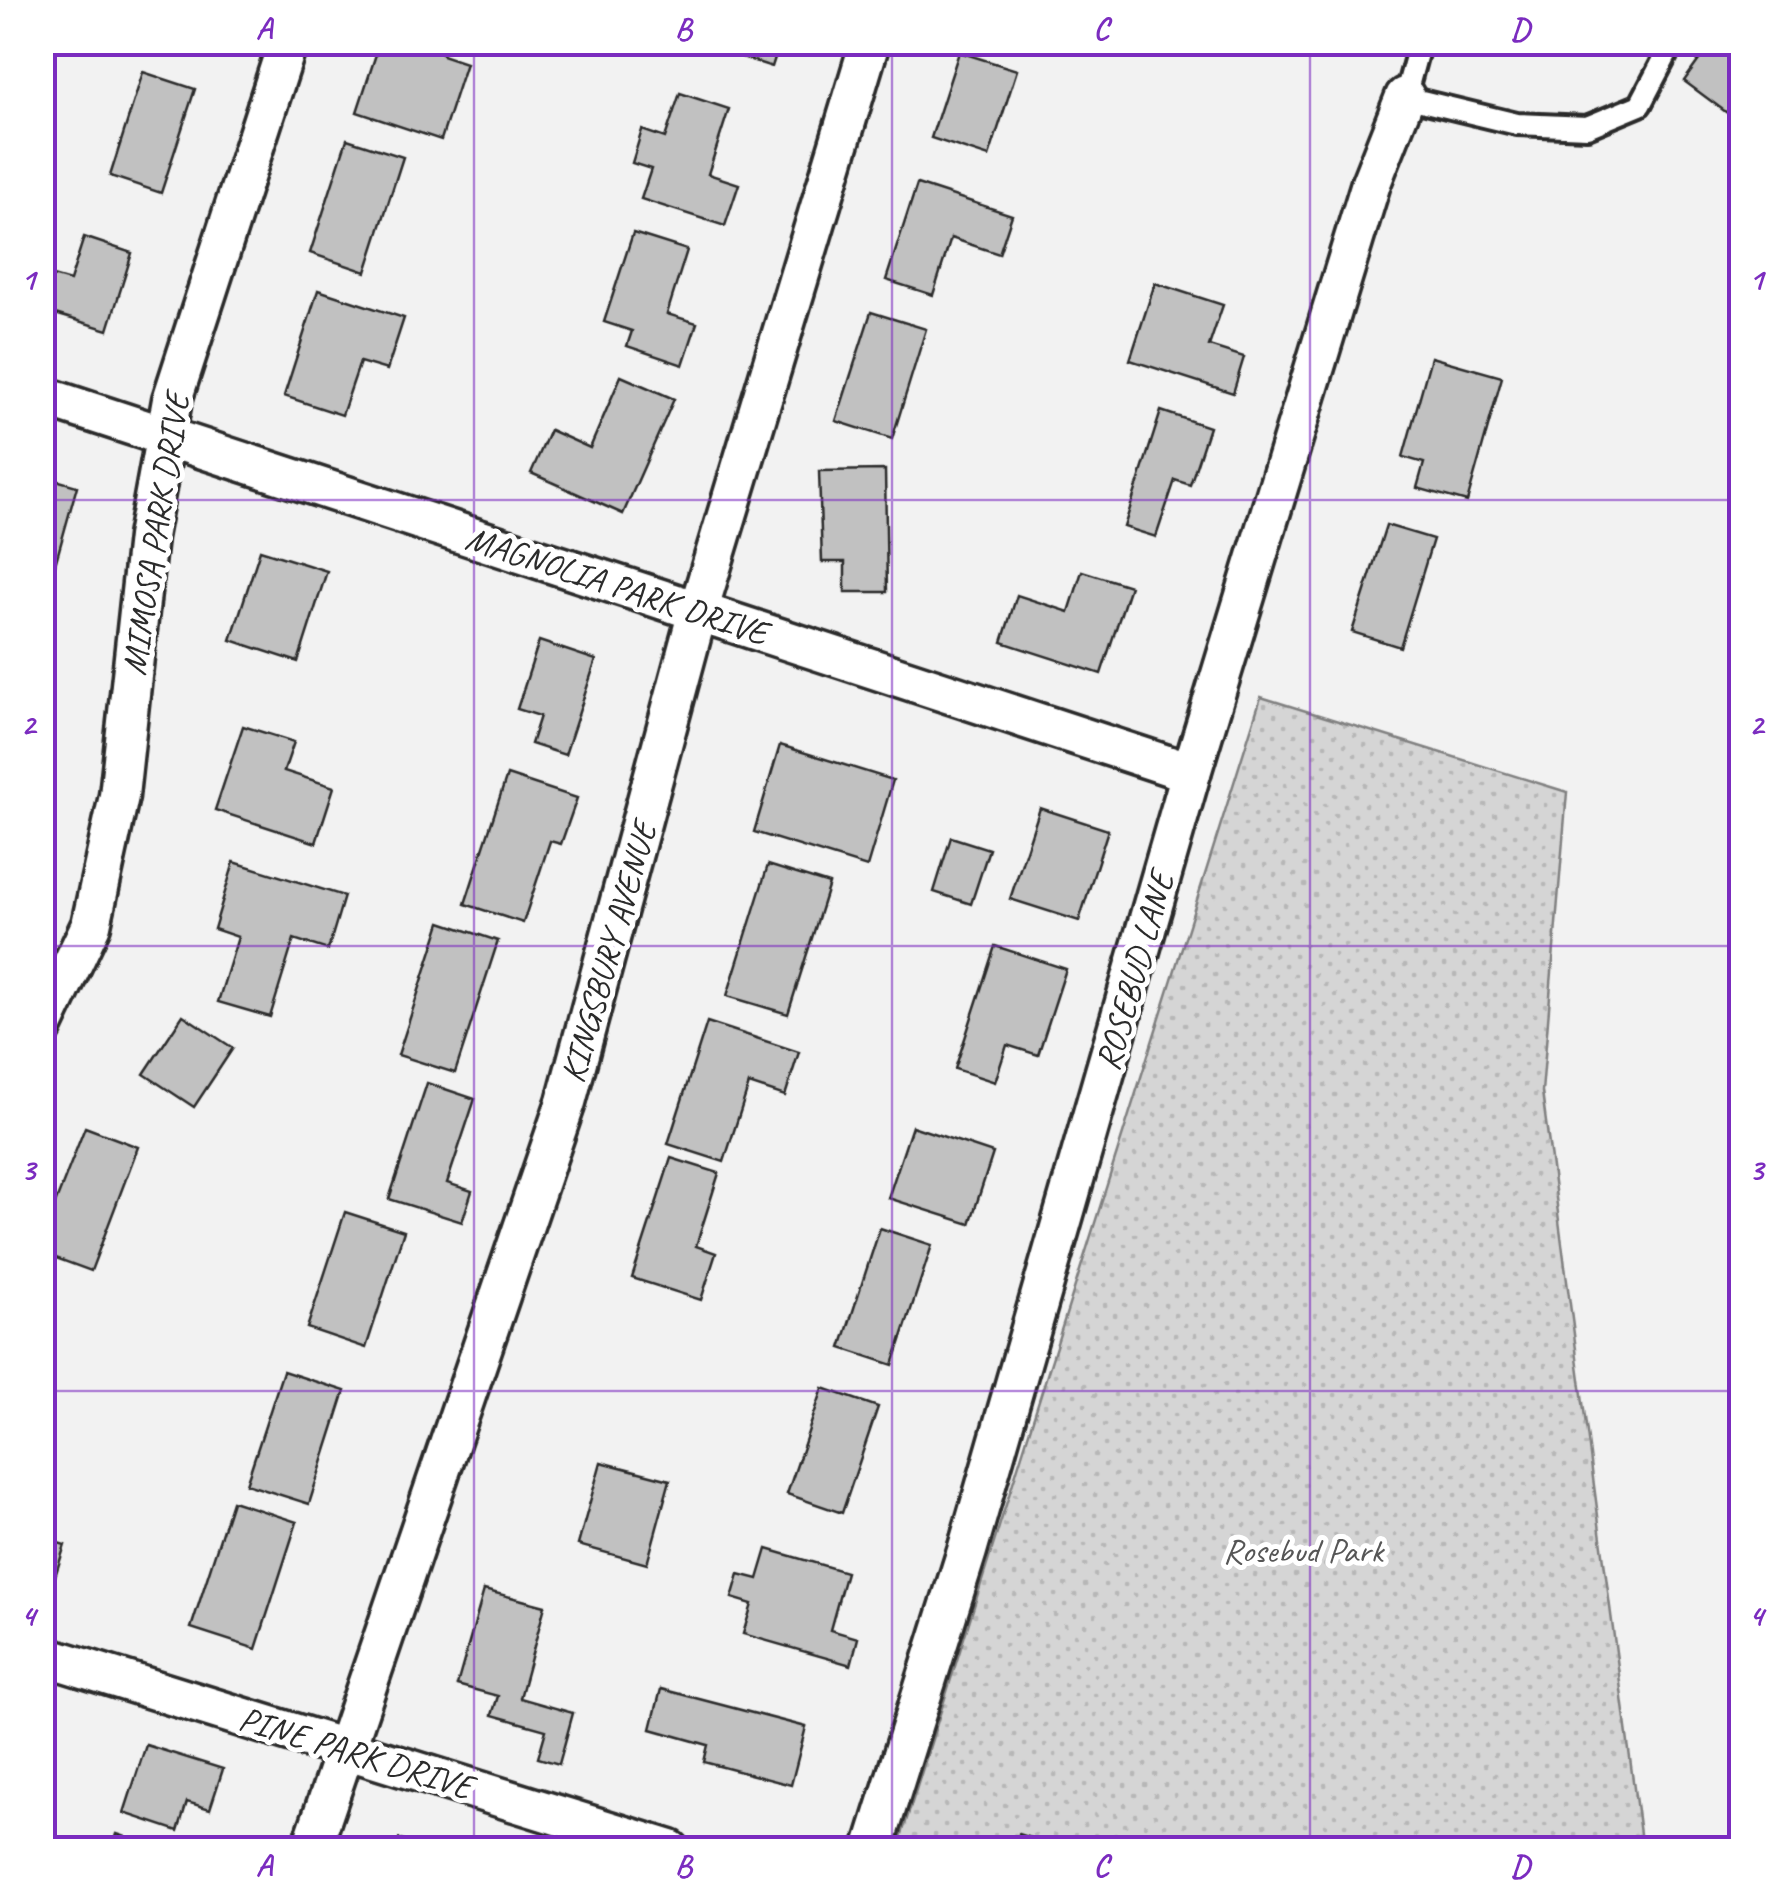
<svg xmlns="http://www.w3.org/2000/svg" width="1784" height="1892" viewBox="0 0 1784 1892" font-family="Caveat,sans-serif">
	<defs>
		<pattern id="park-dots" width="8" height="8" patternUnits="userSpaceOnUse" patternTransform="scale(2.5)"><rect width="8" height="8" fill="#d5d5d5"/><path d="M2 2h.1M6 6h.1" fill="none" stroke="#b7b7b7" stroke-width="1.8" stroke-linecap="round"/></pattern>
	</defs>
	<rect width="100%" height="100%" fill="#f2f2f2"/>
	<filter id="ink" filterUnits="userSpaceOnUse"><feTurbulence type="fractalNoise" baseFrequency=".01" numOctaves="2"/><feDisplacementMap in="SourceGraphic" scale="20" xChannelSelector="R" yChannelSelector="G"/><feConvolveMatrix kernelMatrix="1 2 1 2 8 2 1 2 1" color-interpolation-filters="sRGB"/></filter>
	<g filter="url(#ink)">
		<polygon fill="url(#park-dots)" stroke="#808080" stroke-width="2.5" points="1261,697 1567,792 1542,1092 1642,1849 897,1850"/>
		<g fill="#c1c1c1" stroke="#2b2b2b" stroke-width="2.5">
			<polygon points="380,42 446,42 442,55 466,63 441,140 357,112"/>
			<polygon points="696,42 780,42 772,67"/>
			<polygon points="1712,42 1742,42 1742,124 1684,81"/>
			<polygon points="959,52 1017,70 989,157 931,138"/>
			<polygon points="143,72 195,89 161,193 110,176"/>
			<polygon points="680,93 729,109 708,174 739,184 725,226 641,199 651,169 632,163 642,130 665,138"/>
			<polygon points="347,139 403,157 366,272 310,253"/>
			<polygon points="917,184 1012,215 999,254 951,238 933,295 886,280"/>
			<polygon points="633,233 687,250 667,314 697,323 683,365 627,346 632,331 604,322"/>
			<polygon points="84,237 132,253 108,330 42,310 42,273 70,281"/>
			<polygon points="1155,283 1223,305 1209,346 1244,357 1233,393 1130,360"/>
			<polygon points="318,290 404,318 387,370 360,362 342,415 284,396"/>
			<polygon points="871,312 926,329 892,439 836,421"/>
			<polygon points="1431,357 1502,377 1467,502 1417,488 1424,463 1403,457"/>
			<polygon points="621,376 674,399 623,514 531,473 550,430 590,448"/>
			<polygon points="1161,411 1209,427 1190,485 1175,480 1156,537 1124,527"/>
			<polygon points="885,470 887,592 845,592 845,562 822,562 819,471"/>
			<polygon points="42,476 77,486 44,604 42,604"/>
			<polygon points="1386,525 1433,539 1400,647 1352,632"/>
			<polygon points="260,550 327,571 298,662 231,640"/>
			<polygon points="1082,571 1130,586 1101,674 1002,642 1017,595 1069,612"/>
			<polygon points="539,641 596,660 565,755 531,744 540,716 517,709"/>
			<polygon points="243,726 294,742 284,771 334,787 316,843 215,810"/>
			<polygon points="780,745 893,780 867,867 754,832"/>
			<polygon points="507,775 577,798 561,844 550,841 523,923 465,904"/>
			<polygon points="1040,808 1108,830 1079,921 1010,899"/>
			<polygon points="951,837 989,849 971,904 934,892"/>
			<polygon points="234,862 344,896 328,950 294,939 270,1017 218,1002 238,937 214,929"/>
			<polygon points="768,865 829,884 788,1014 727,996"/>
			<polygon points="441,922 498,941 455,1073 398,1055"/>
			<polygon points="995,946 1066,969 1038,1055 1007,1045 995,1082 955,1069"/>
			<polygon points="183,1015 233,1048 194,1107 144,1074"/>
			<polygon points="707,1022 799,1052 785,1096 749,1084 724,1162 668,1144"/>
			<polygon points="427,1083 475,1099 447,1183 472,1191 462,1222 389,1199"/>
			<polygon points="912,1126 993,1153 970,1224 888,1198"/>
			<polygon points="85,1127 138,1147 91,1271 42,1253 42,1237"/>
			<polygon points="671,1158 719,1173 696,1246 716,1253 701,1300 632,1278"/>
			<polygon points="345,1212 404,1231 366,1348 307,1328"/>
			<polygon points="880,1228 932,1245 893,1365 841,1348"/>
			<polygon points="283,1371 345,1391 309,1504 246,1484"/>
			<polygon points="823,1388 878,1407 842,1513 787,1494"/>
			<polygon points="601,1462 670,1480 647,1564 578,1545"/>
			<polygon points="232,1501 297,1522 256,1649 191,1628"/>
			<polygon points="42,1538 65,1545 44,1611 42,1611"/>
			<polygon points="767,1549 846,1572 830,1630 858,1638 851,1665 743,1634 752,1604 732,1598 739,1574 758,1579"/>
			<polygon points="484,1590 545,1606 520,1698 573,1713 559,1764 538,1758 546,1730 492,1715 498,1696 457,1685"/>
			<polygon points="661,1689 806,1727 791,1785 704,1762 708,1745 651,1729"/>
			<polygon points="146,1745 223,1769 210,1809 187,1802 178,1831 124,1813"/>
			<polygon points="117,1834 165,1850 112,1850"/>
			<polygon points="1019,1834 1068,1850 1014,1850"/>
			<polygon points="399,1839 428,1850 396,1850"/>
		</g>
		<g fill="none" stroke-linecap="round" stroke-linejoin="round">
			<g stroke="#2b2b2b" stroke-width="28">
				<polyline id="service" points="1420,42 1405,97 1517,124 1587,127 1640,105 1673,42"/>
			</g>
			<g stroke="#2b2b2b" stroke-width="45">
				<g id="minor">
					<polyline points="42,396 1191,773"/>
					<polyline points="42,1028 91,925 119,796 147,537 172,400 288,42"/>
					<polyline points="42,1655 670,1850"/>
					<polyline points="311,1850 566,1102 698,611 870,42"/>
					<polyline points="873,1850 967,1551 1191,773 1371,183 1405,97"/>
				</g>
			</g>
			<use href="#service" stroke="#fff" stroke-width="20"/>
			<use href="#minor" stroke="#fff" stroke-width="38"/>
		</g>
	</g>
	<path fill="none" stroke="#7b2cbf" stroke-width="2.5" stroke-opacity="0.55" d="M474 42V1850M892 42V1850M1310 42V1850M42 500H1742M42 946H1742M42 1391H1742"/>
	<g text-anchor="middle" stroke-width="10" stroke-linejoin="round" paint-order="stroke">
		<g font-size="35" fill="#2b2b2b" stroke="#fff">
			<text transform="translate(155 534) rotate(-81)" y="12">MIMOSA PARK DRIVE</text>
			<text transform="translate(617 585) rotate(18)" y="12">MAGNOLIA PARK DRIVE</text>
			<text transform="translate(608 952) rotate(-74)" y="12">KINGSBURY AVENUE</text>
			<text transform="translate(1134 971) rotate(-74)" y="12">ROSEBUD LANE</text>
			<text transform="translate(356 1752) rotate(17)" y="12">PINE PARK DRIVE</text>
		</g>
		<g font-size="35" fill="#565656" stroke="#fff">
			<text x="1303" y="1562">Rosebud Park</text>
		</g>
	</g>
	<rect width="1784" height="1892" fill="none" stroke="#fff" stroke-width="110"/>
	<rect x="55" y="55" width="1674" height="1782" fill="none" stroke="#7b2cbf" stroke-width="4"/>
	<g font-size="32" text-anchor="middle" font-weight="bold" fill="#7b2cbf">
		<text x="264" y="39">A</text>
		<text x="683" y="39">B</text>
		<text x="1101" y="39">C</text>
		<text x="1520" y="39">D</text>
		<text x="28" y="289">1</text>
		<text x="1756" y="289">1</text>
		<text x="28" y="735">2</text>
		<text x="1756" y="735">2</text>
		<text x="28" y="1180">3</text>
		<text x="1756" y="1180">3</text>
		<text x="28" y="1626">4</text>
		<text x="1756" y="1626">4</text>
		<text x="264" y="1876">A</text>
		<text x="683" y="1876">B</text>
		<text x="1101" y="1876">C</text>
		<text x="1520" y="1876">D</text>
	</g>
</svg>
